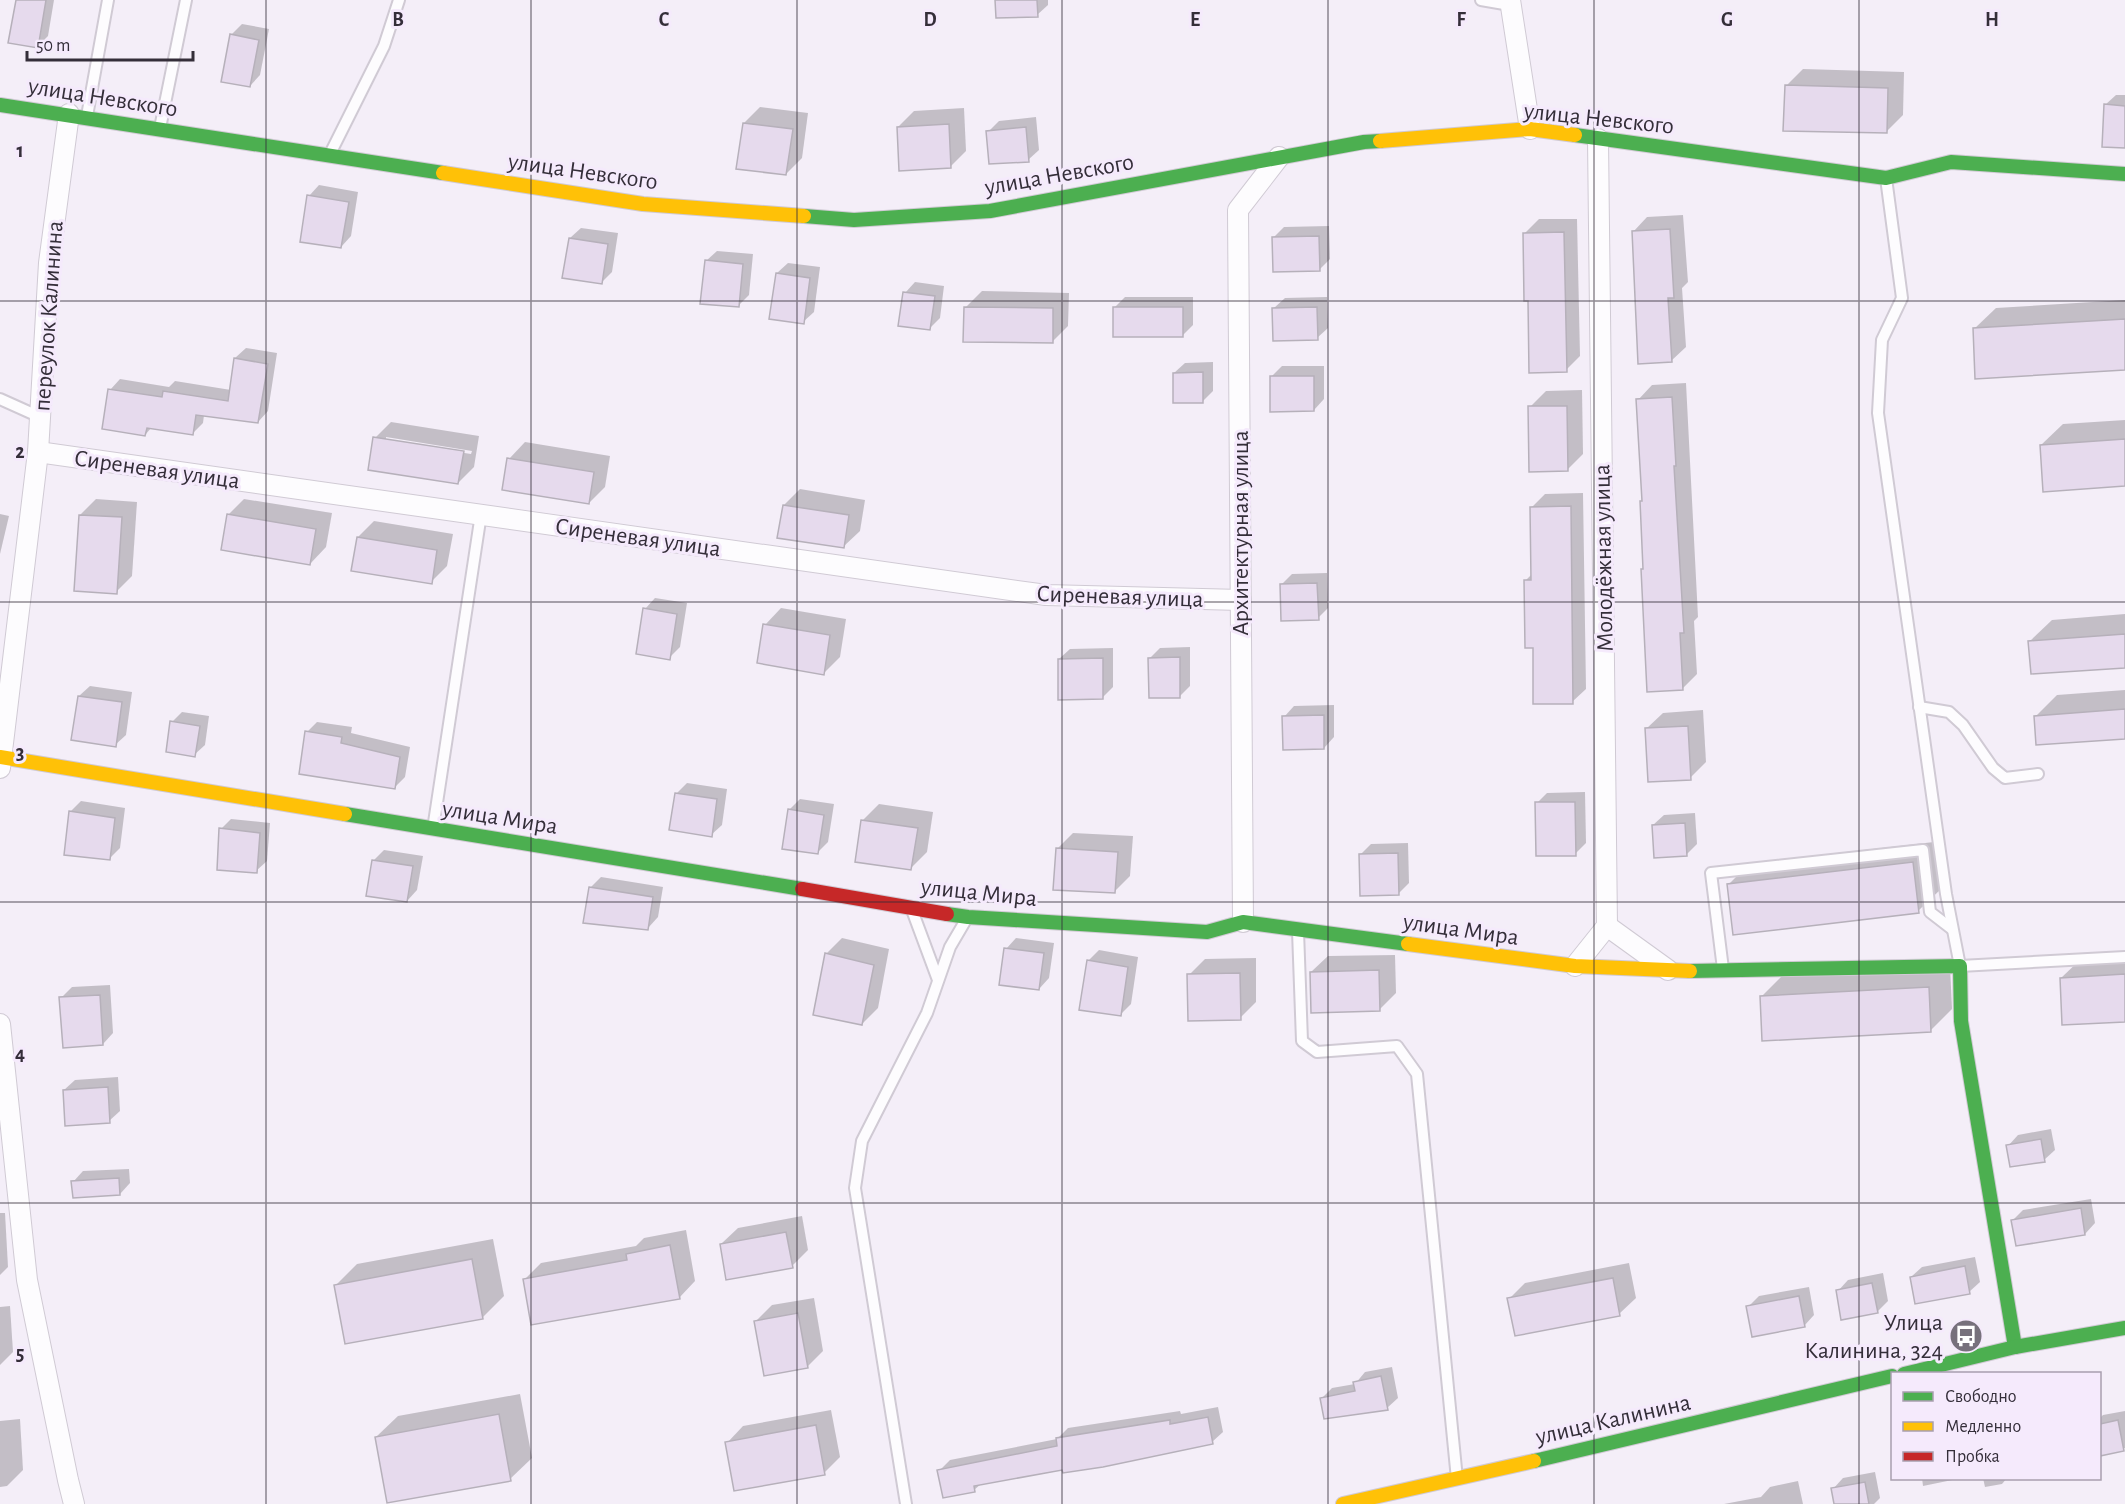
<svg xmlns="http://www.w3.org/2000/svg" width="2125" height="1504" viewBox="0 0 2125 1504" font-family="'Alegreya Sans',sans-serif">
	<rect width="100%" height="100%" fill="#f4eef8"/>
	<g fill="#0003" fill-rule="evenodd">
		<polygon points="17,0 54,0 48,36 37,47"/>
		<polygon points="997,0 1048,0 1048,5 1037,15"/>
		<polygon points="242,24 269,29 260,75 250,86 231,35"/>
		<polygon points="1803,69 1904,72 1903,115 1886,132 1787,85"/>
		<polygon points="2116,95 2125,95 2125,147 2105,105"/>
		<polygon points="760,107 808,113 802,158 786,174 744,123"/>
		<polygon points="964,108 966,151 950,167 898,127 914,111"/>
		<polygon points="1036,117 1039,150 1028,160 988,132 999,121"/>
		<polygon points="319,185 358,192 351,236 341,247 309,196"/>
		<polygon points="1683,215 1688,282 1682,288 1686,347 1671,361 1633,232 1647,217"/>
		<polygon points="1539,219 1577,219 1580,356 1566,370 1530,300 1525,233"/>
		<polygon points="1329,226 1330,259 1319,270 1274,237 1284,227"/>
		<polygon points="581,228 618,233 612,272 601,283 570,238"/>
		<polygon points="717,251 753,254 749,295 738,306 706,261"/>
		<polygon points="788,263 820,267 814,312 803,322 777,273"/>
		<polygon points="915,282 944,286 940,318 929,329 905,293"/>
		<polygon points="982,291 1069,293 1068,326 1052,342 966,307"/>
		<polygon points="1125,297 1193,297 1193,325 1182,336 1115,307"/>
		<polygon points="1327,297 1328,328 1317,338 1274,308 1285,298"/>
		<polygon points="2125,300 2125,368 1974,329 1996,308"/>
		<polygon points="246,348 277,353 268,411 258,422 204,415 203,423 192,434 152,427 145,435 110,390 120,379 169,387 175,381 231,390 235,358"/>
		<polygon points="1213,362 1213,391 1203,401 1174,373 1185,363"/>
		<polygon points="1282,366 1324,366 1324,399 1314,410 1271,377"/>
		<polygon points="1686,383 1698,617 1694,621 1697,674 1683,688 1642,569 1645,567 1641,502 1644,499 1638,400 1652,385"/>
		<polygon points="1582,390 1583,454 1567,470 1530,407 1546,391"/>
		<polygon points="2125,420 2125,485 2041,445 2063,424"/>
		<path d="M391 422 479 436 474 467 458 483 375 438ZM386 437 472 451 471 454 386 441Z"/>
		<polygon points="525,442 610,456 605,487 589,503 509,459"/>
		<polygon points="800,489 865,500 860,531 843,547 784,505"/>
		<polygon points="1583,493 1586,689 1572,702 1534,647 1526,580 1532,574 1532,507 1545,494"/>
		<polygon points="96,499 137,502 132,576 116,592 80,515"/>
		<polygon points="244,499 332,513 326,547 310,564 228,515"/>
		<polygon points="0,514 9,516 0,554"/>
		<polygon points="374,521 453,534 447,566 431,582 358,537"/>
		<polygon points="1327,573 1328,608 1318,618 1281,585 1292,574"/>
		<polygon points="655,598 687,603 680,647 669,658 645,609"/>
		<polygon points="781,608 846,619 840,657 824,673 765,625"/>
		<polygon points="2125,614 2125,666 2030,641 2052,620"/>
		<polygon points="1190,647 1190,686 1180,696 1149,659 1160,648"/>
		<polygon points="1113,648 1113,687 1103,697 1059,659 1070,649"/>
		<polygon points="90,686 132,692 126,735 115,745 79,696"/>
		<polygon points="2125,690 2125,737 2035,717 2057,695"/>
		<polygon points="1334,705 1334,737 1324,748 1284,717 1294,706"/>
		<polygon points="1703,710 1706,762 1690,778 1646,729 1663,713"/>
		<polygon points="182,712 209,716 205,745 194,755 172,722"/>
		<polygon points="317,722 352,727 351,733 410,747 405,777 394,788 307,732"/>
		<polygon points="687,783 727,789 722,825 711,835 676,794"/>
		<polygon points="1585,792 1586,843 1575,854 1537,803 1547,793"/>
		<polygon points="800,799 834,804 828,842 817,853 789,810"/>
		<polygon points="81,801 125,808 120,848 110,858 70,812"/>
		<polygon points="879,804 933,812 927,852 911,868 863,820"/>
		<polygon points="1695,813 1697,844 1686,855 1653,825 1664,815"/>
		<polygon points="231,819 270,823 267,861 256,871 221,829"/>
		<polygon points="1073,833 1133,836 1130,876 1114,892 1057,849"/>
		<polygon points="1934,842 1940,890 1918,911 1728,885 1750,863"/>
		<polygon points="1408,843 1409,883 1398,894 1361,854 1371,844"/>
		<polygon points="384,850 423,856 417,890 407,901 373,861"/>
		<polygon points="601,877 663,887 658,917 648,928 590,888"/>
		<polygon points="842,938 889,949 878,1008 862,1024 826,954"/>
		<polygon points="1016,938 1054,943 1049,978 1039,989 1006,949"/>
		<polygon points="1099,950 1138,957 1131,1004 1120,1015 1088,961"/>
		<polygon points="1395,955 1396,993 1380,1009 1311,972 1328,956"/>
		<polygon points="2125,955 2125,1021 2061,978 2083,957"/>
		<polygon points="1256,958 1256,1002 1240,1018 1189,975 1205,959"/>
		<polygon points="1950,966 1952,1009 1931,1030 1761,997 1783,975"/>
		<polygon points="110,985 113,1033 103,1044 61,998 72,987"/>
		<polygon points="118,1077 120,1111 109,1121 64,1090 75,1080"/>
		<polygon points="2051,1129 2055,1150 2044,1160 2008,1146 2018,1135"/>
		<polygon points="129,1169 130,1183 120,1194 73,1182 83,1171"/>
		<polygon points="2091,1199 2095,1223 2085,1234 2013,1220 2023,1210"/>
		<polygon points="0,1213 5,1213 8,1267 0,1275"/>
		<polygon points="802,1216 808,1250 792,1266 721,1244 738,1228"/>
		<polygon points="686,1230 695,1281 679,1298 524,1280 541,1263 636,1246 644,1238"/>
		<polygon points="493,1239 504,1296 482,1318 336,1285 357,1264"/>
		<polygon points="1975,1257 1980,1282 1969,1292 1911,1277 1922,1267"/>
		<polygon points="1629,1263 1636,1298 1619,1314 1509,1299 1525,1283"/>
		<polygon points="1883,1273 1888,1301 1878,1311 1838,1291 1848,1280"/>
		<polygon points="1809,1287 1814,1315 1804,1326 1748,1307 1759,1296"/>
		<polygon points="814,1298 823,1351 807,1367 756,1321 772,1305"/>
		<polygon points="10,1306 13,1352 0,1365 0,1307"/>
		<polygon points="1392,1367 1398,1398 1387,1408 1321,1399 1332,1388 1355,1384 1365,1372"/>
		<polygon points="520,1394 532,1458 510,1479 376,1437 398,1416"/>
		<polygon points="1218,1407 1223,1432 1212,1442 981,1484 974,1490 939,1471 950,1460 1057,1439 1068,1428 1180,1411 1181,1414"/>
		<polygon points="831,1410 840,1457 824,1473 727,1443 743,1426"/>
		<polygon points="2125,1411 2125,1448 2100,1454 2100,1418 2103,1415"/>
		<polygon points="20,1419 23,1470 7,1486 0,1487 0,1421"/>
		<polygon points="1875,1472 1880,1498 1874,1504 1836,1504 1833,1489 1843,1478"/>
		<polygon points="1922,1478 1962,1478 1923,1486"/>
		<polygon points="1983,1478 2007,1478 2002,1484 1985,1487"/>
		<polygon points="1798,1481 1803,1504 1724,1504 1761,1497 1770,1487"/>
	</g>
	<g fill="#e6daed" stroke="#b6b0ba" stroke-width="1.5">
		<polygon points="16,0 46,0 38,48 8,43"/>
		<polygon points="995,0 1037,0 1038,17 996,18"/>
		<polygon points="230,34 259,40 250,87 221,82"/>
		<polygon points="1785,85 1888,88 1887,133 1783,131"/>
		<polygon points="2104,104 2125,106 2125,148 2102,147"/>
		<polygon points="743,123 793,129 786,175 736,169"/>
		<polygon points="949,124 951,168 899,171 897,127"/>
		<polygon points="1026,127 1029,162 989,164 986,131"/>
		<polygon points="307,195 349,202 341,248 300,242"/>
		<polygon points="1670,229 1674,298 1668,298 1672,362 1638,364 1632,231"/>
		<polygon points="1564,232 1567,372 1529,373 1528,301 1524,301 1523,233"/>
		<polygon points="1319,236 1320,271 1273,272 1272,237"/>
		<polygon points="569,238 608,244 602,284 562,278"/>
		<polygon points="705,260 743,264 739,307 700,304"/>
		<polygon points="776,273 810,278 804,324 769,319"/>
		<polygon points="903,292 935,296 930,330 898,326"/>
		<polygon points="964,307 1053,308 1053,343 963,342"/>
		<rect x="1113" y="307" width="70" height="30"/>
		<polygon points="1317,307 1318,340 1273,341 1272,308"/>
		<polygon points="2125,319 2125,370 1975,379 1973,328"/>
		<polygon points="234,358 268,364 258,423 196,415 193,435 147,428 145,436 102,429 108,389 162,397 163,391 228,401"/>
		<polygon points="1203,372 1203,403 1173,403 1173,373"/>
		<polygon points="1270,376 1314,376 1314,411 1270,412"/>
		<polygon points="1672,397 1676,466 1674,466 1684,633 1680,633 1683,690 1647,692 1641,569 1643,569 1640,501 1642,501 1636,399"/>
		<polygon points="1528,406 1567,406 1568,471 1529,472"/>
		<polygon points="373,437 464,451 458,484 368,470"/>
		<polygon points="2125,439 2125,486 2043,492 2040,445"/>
		<polygon points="507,458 594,472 589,504 502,490"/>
		<polygon points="783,505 849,515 844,548 777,538"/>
		<polygon points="1571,506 1573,704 1533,704 1533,648 1525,648 1524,580 1531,580 1530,507"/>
		<polygon points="227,514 316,529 310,565 221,550"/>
		<polygon points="79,515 122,517 117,594 74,591"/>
		<polygon points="357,537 437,550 432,584 351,571"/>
		<polygon points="1317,583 1319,620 1281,621 1280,584"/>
		<polygon points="643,608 677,614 670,660 636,654"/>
		<polygon points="763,624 830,635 824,675 757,663"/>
		<polygon points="2125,634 2125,668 2031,674 2028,641"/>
		<polygon points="1180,657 1180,698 1149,698 1148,658"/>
		<polygon points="1103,658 1103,699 1058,700 1058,659"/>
		<polygon points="78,696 122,702 116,747 71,740"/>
		<polygon points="2125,709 2125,739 2036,745 2034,716"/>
		<polygon points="1324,715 1324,749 1283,750 1282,716"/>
		<polygon points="170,721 200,726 195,757 166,752"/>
		<polygon points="1688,726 1691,780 1648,782 1645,728"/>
		<polygon points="305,731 342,737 341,743 400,757 395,789 299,774"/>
		<polygon points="675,793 717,799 712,837 669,830"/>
		<polygon points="1535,802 1575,802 1576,856 1536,856"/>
		<polygon points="788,809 824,815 818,854 782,849"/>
		<polygon points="69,811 115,818 110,860 64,855"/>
		<polygon points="861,820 918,828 911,870 855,862"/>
		<polygon points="1685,823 1687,856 1654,858 1652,825"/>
		<polygon points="219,828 260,833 257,873 217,870"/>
		<polygon points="1056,848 1118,852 1115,893 1053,890"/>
		<polygon points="1398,853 1399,895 1360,896 1359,854"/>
		<polygon points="372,860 413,866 407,902 366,896"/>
		<polygon points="1913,862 1919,913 1733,935 1727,884"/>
		<polygon points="589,887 653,897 648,930 583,923"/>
		<polygon points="1004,948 1044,953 1039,990 999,985"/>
		<polygon points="825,953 874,965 862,1025 813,1015"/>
		<polygon points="1087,960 1128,967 1121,1016 1079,1010"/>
		<polygon points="1379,970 1380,1011 1311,1013 1310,972"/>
		<polygon points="1240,973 1241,1020 1188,1021 1187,974"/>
		<polygon points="2125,974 2125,1022 2062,1025 2060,978"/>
		<polygon points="1929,987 1931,1032 1762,1041 1760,996"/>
		<polygon points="100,995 103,1045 63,1048 59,997"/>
		<polygon points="108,1087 110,1123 65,1126 63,1090"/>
		<polygon points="2041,1139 2045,1162 2010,1167 2006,1145"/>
		<polygon points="119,1178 120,1195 73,1198 71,1181"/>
		<polygon points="2081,1208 2085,1235 2016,1246 2011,1220"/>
		<polygon points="786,1232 793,1268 726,1280 720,1244"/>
		<polygon points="670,1245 680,1299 531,1325 523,1279 627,1260 626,1254"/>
		<polygon points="472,1259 483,1319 345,1344 334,1285"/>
		<polygon points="1965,1266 1970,1294 1915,1304 1910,1277"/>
		<polygon points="1613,1278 1620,1316 1515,1336 1507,1298"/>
		<polygon points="1872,1283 1878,1313 1841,1320 1836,1290"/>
		<polygon points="1799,1296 1805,1327 1752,1337 1746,1306"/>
		<polygon points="798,1313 808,1368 764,1376 754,1321"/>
		<polygon points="1381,1376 1388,1410 1324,1419 1320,1398 1355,1391 1353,1382"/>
		<polygon points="499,1414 511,1481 387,1503 375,1437"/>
		<polygon points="1208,1417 1213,1444 1103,1467 1063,1473 1062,1470 974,1486 975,1492 943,1498 937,1470 1057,1446 1056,1438 1170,1420 1170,1424"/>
		<polygon points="2118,1420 2124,1451 2100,1456 2100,1424"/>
		<polygon points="816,1425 825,1475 734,1491 725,1442"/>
		<polygon points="1865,1482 1869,1504 1834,1504 1831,1488"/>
	</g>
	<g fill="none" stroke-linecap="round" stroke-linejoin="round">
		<g stroke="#d0cad4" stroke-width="14">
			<g id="lane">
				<polyline points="1481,0 1510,5"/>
				<polyline points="87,116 108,0"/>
				<polyline points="160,128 186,0"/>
				<polyline points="330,154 384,46 399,0"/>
				<polyline points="1886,178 1902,298 1882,340 1878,413 1946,894 1960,966 2125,957"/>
				<polyline points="0,399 40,417"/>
				<polyline points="1919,707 1949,712 1963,725 1993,768 2005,778 2038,774"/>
				<polyline points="433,829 481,514"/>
				<polyline points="912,910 938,980"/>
				<polyline points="1298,931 1302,1041 1317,1052 1397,1046 1417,1074 1457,1479"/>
				<polyline points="1723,969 1711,873 1923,850 1930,912 1952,929"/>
				<polyline points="906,1504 855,1188 862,1141 927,1013 950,947 967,918"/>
			</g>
		</g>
		<g stroke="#d0cad4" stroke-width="22">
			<g id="street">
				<polyline points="1510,0 1530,129"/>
				<polyline points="38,452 1046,595 1241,600"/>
				<polyline points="0,768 38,452 49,263 69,114"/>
				<polyline points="1243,922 1238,210 1279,157"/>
				<polyline points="1607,926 1668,970"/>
				<polyline points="1575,966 1607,926 1598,139"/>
				<polyline points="0,1024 27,1280 68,1480 74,1504"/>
			</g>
		</g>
		<g stroke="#d0cad4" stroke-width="16">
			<g id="fast">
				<polyline points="0,105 443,173"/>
				<polyline points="1575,135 1886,178 1951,162 2125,174"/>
				<polyline points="804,216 854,220 990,211 1364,142 1380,141"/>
				<polyline points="345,814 802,889"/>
				<polyline points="947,914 968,917 1207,932 1243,922 1408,944"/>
				<polyline points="1690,971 1960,966 1961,1021 2015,1347"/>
				<polyline points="1904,1374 2015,1347 2125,1328"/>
				<polyline points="1534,1461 1892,1376"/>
			</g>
		</g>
		<g stroke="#d0cad4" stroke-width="16">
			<g id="slow">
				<polyline points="1380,141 1530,129 1575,135"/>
				<polyline points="443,173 643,204 804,216"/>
				<polyline points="0,757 345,814"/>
				<polyline points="1408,944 1575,966 1690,971"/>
				<polyline points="1343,1504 1534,1461"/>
			</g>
		</g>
		<g stroke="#d0cad4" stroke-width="16">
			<polyline id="jam" points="802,889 947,914"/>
		</g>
		<use href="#lane" stroke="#fdfcfe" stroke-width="10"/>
		<use href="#street" stroke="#fdfcfe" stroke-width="20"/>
		<use href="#fast" stroke="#4caf50" stroke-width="14"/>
		<use href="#slow" stroke="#ffc107" stroke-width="14"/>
		<use href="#jam" stroke="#c62828" stroke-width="14"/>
	</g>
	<path fill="none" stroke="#342e39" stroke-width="1.5" stroke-opacity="0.55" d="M266 0V1504M531 0V1504M797 0V1504M1062 0V1504M1328 0V1504M1594 0V1504M1859 0V1504M0 301H2125M0 602H2125M0 902H2125M0 1203H2125"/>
	<defs>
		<g id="bus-disc" transform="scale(1.725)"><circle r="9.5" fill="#77717c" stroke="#f5eafc"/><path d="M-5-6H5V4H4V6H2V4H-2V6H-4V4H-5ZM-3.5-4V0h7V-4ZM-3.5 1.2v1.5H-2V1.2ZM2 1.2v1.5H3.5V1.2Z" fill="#fff"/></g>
	</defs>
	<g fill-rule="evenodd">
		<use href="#bus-disc" x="1966" y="1336"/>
	</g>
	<g text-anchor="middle" stroke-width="6" stroke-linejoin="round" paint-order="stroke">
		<g font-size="24" fill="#342e39" stroke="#f5eafc">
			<text transform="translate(103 97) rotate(9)" y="8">улица Невского</text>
			<text transform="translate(1599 118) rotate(6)" y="8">улица Невского</text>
			<text transform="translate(583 171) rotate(8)" y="8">улица Невского</text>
			<text transform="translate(1059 174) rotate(-10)" y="8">улица Невского</text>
			<text transform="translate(48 316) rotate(-86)" y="8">переулок Калинина</text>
			<text transform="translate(157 469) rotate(8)" y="8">Сиреневая улица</text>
			<text transform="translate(1240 533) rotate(-90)" y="8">Архитектурная улица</text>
			<text transform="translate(638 537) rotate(8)" y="8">Сиреневая улица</text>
			<text transform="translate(1603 558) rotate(-91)" y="8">Молодёжная улица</text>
			<text transform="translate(1120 596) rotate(2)" y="8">Сиреневая улица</text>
			<text transform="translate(500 817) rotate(9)" y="8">улица Мира</text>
			<text transform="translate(979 892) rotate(6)" y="8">улица Мира</text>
			<text transform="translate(1461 929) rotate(8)" y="8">улица Мира</text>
			<text transform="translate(1613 1419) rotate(-13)" y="8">улица Калинина</text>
		</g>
		<g font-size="24" fill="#342e39" stroke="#f5eafc" text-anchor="end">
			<text x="1943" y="1330">Улица<tspan x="1943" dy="28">Калинина, 324</tspan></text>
		</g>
	</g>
	<g font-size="20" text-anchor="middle" font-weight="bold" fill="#342e39" stroke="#f5eafc" stroke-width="6" stroke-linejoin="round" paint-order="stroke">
		<text x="398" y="26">B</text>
		<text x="664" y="26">C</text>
		<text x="930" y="26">D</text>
		<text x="1195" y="26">E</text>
		<text x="1461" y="26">F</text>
		<text x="1727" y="26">G</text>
		<text x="1992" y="26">H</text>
		<text x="20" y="157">1</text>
		<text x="20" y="458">2</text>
		<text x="20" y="759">3</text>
		<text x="20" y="1060">4</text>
		<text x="20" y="1360">5</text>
	</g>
	<rect x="1891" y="1372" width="210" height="108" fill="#f5eafc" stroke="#a89fae" stroke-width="1.5"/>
	<rect x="1903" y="1392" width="30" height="9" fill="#4caf50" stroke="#a89fae" stroke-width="1.5"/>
	<text x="1945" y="1402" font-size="18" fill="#342e39">Свободно</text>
	<rect x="1903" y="1422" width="30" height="9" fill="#ffc107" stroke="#a89fae" stroke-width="1.5"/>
	<text x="1945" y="1432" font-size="18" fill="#342e39">Медленно</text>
	<rect x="1903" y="1452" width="30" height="9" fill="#c62828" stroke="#a89fae" stroke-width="1.5"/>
	<text x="1945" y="1462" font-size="18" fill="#342e39">Пробка</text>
	<path d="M27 51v9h166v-9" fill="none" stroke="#342e39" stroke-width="3"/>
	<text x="36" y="51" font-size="18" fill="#342e39" stroke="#f5eafc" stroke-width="4.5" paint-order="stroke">50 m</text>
</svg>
